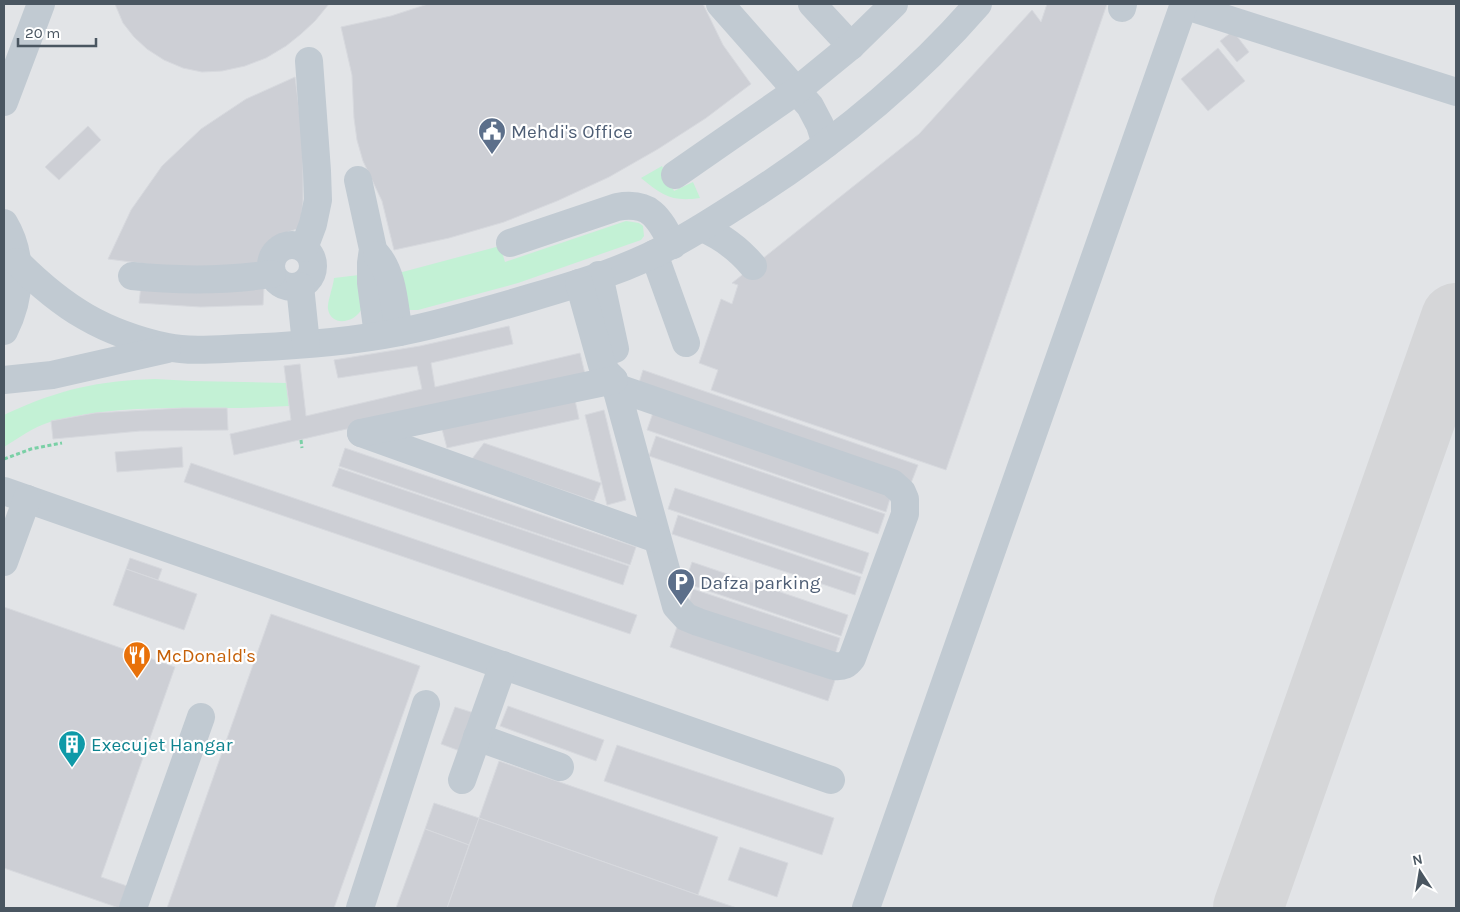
<svg xmlns="http://www.w3.org/2000/svg" width="1460" height="912" viewBox="0 0 1460 912" font-family="Karla,sans-serif">
	<rect width="100%" height="100%" fill="#f5f3f3"/>
	<rect fill="#e2e4e7" x="4" y="4" width="1452" height="904"/>
	<g fill="#c3f1d5">
		<path d="M662 166 674 191 693 182 700 198C672 202 663 196 641 178Z"/>
		<polygon points="626,221 639,223 643,226 644,236 641,240 518,283 418,310 409,310 395,274 500,246 505,262"/>
		<path d="M359 275C360 283 364 303 361 310 354 323 331 327 328 309 327 302 333 288 334 278Z"/>
		<path d="M155 379 192 381 286 383 289 406C267 407 246 408 224 408 167 408 106 406 50 422 33 427 19 438 4 447V415L8 413C61 389 97 381 155 379Z"/>
	</g>
	<g fill="none" stroke-linecap="round" stroke-linejoin="round">
		<polyline stroke="#d5d6d8" stroke-width="70" points="1248,908 1456,318"/>
	</g>
	<g fill="#cdcfd5" stroke="#d7d9de">
		<polygon points="115,4 329,4 315,21 301,34 286,46 266,58 245,66 222,71 202,72 183,68 164,60 147,49 134,37 123,23"/>
		<polygon points="428,4 703,4 723,45 751,84 706,118 658,149 609,177 557,201 504,222 449,238 394,250 382,201 363,161 357,140 354,118 352,75 341,27 391,16"/>
		<polygon points="1047,4 1107,4 946,470 711,390 718,370 699,363 721,299 732,304 738,285 732,283 919,134 1032,10 1041,22"/>
		<polygon points="1233,31 1249,52 1237,62 1220,41"/>
		<polygon points="1218,48 1245,81 1208,111 1181,79"/>
		<polygon points="295,77 303,139 303,202 300,228 282,234 275,240 269,248 266,256 264,266 170,267 108,259 131,210 162,166 201,129 246,99"/>
		<polygon points="88,126 101,140 59,180 45,167"/>
		<polygon points="141,286 264,287 263,305 201,307 139,303"/>
		<polygon points="509,326 513,344 431,363 435,387 580,353 585,374 234,455 230,434 291,420 284,366 300,364 306,416 422,389 417,366 338,378 334,360 420,346"/>
		<polygon points="643,370 918,465 911,483 637,389"/>
		<polygon points="575,400 579,419 447,448 442,429"/>
		<polygon points="183,408 227,408 228,430 140,431 53,439 51,421 95,413"/>
		<polygon points="604,410 626,500 607,505 585,415"/>
		<polygon points="654,410 892,492 886,512 647,430"/>
		<polygon points="656,436 885,514 878,534 649,456"/>
		<polygon points="484,443 601,483 594,501 472,459"/>
		<polygon points="182,447 183,467 117,472 115,452"/>
		<polygon points="345,448 636,547 630,565 339,466"/>
		<polygon points="191,463 637,615 630,634 184,482"/>
		<polygon points="339,468 629,566 623,585 332,486"/>
		<polygon points="675,488 869,553 862,574 668,509"/>
		<polygon points="678,515 861,577 855,595 672,534"/>
		<polygon points="130,558 162,569 158,580 126,569"/>
		<polygon points="692,562 848,615 841,636 685,583"/>
		<polygon points="126,569 197,594 184,630 113,605"/>
		<polygon points="693,589 840,638 834,658 687,608"/>
		<polygon points="4,607 175,667 101,877 127,886 119,908 4,868"/>
		<polygon points="271,614 420,666 334,908 167,908"/>
		<polygon points="677,627 835,680 828,701 670,647"/>
		<polygon points="508,706 604,740 596,761 500,726"/>
		<polygon points="455,707 474,713 460,751 441,744"/>
		<polygon points="617,745 834,818 822,855 604,781"/>
		<polygon points="499,761 718,837 698,895 479,818"/>
		<polygon points="434,803 479,818 469,845 425,829"/>
		<polygon points="479,818 698,895 737,908 447,908"/>
		<polygon points="425,829 469,845 447,908 396,908"/>
		<polygon points="740,847 788,863 777,897 728,880"/>
	</g>
	<g fill="none" stroke-linecap="round" stroke-linejoin="round">
		<g stroke="#7ad0a6" stroke-width="3" stroke-dasharray="4 2.5" stroke-linecap="butt">
			<polyline points="301,440 302,448"/>
			<polyline points="4,459 31,449 62,443"/>
		</g>
		<g stroke="#c1cad2" stroke-width="28">
			<polyline points="720,4 810,106 820,125 826,144"/>
			<polyline points="812,4 851,46"/>
			<polyline points="1183,5 1456,92"/>
			<polyline points="1122,8 1123,4"/>
			<polyline points="4,102 41,4"/>
			<polyline points="675,175 796,91 851,46 894,4"/>
			<polyline points="358,180 373,249 371,263 371,283 378,335"/>
			<path d="M4 223C24 256 21 298 4 331"/>
			<path d="M702 228C723 237 738 248 753 266"/>
			<path d="M510 243 617 207C651 201 659 218 673 245"/>
			<circle cx="292" cy="266" r="21"/>
			<polyline points="304,248 313,224 318,200 317,171 309,61"/>
			<polyline points="654,254 686,343"/>
			<path d="M377 255C394 275 394 307 399 332"/>
			<path d="M17 262C63 308 103 333 167 347 190 352 219 349 243 348 295 346 349 342 400 332 445 323 489 310 533 297 581 283 631 268 675 243 701 229 725 213 750 197 834 143 913 79 978 4"/>
			<polyline points="599,275 615,349"/>
			<path d="M132 276C180 281 224 281 272 274"/>
			<path d="M579 283 602 365 607 373 614 380 676 606 686 617 698 622 834 666C843 667 847 665 852 658L905 514V499L902 492 892 483 615 387"/>
			<polyline points="300,286 306,344"/>
			<polyline points="4,380 52,375 167,349"/>
			<polyline points="361,433 657,539"/>
			<polyline points="361,433 614,380"/>
			<polyline points="4,491 831,780"/>
			<polyline points="4,562 27,499"/>
			<polyline points="477,737 560,767"/>
			<polyline points="462,780 503,665"/>
			<polyline points="133,908 201,717"/>
			<polyline points="360,908 426,704"/>
			<polyline points="866,908 1184,4"/>
		</g>
	</g>
	<defs>
		<g id="civic-pin" transform="scale(1.4375)"><path d="M0 17L-7.5 6A9.5 9.5 0 1 1 7.5 6Z" fill="#5c6f8a" stroke="#fff"/><path d="M-.6-6.5H3V-4.5H.6V-3L4-1V1h2V6H-6V1h2V-1L-.6-3ZM-1.2 2.5V6h2.4V2.5Z" fill="#fff"/></g>
		<g id="parking-pin" transform="scale(1.4375)"><path d="M0 17L-7.5 6A9.5 9.5 0 1 1 7.5 6Z" fill="#5c6f8a" stroke="#fff"/><path d="M-3.5-5.5H1a3.5 3.5 0 0 1 0 7H-1V5.5H-3.5ZM-1-3.4V-.6H.8a1.4 1.4 0 0 0 0-2.8Z" fill="#fff"/></g>
		<g id="restaurant-pin" transform="scale(1.4375)"><path d="M0 17L-7.5 6A9.5 9.5 0 1 1 7.5 6Z" fill="#e8710a" stroke="#fff"/><path d="M-5-6h1v4h1v-4h1v4h1v-4h1v5L-1.5 .5V6h-2V.5L-5-1ZM5-6V6H3V1.5H1.5Q1.5-4 5-6Z" fill="#fff"/></g>
		<g id="building-pin" transform="scale(1.4375)"><path d="M0 17L-7.5 6A9.5 9.5 0 1 1 7.5 6Z" fill="#0f9aa8" stroke="#fff"/><path d="M-4-6H4V6H1V3H-1V6H-4ZM-2.5-4.3h1.7v1.8h-1.7ZM.8-4.3h1.7v1.8H.8ZM-2.5-1h1.7V.8h-1.7ZM.8-1h1.7V.8H.8Z" fill="#fff"/></g>
	</defs>
	<g fill-rule="evenodd">
		<use href="#civic-pin" x="492" y="131"/>
		<use href="#parking-pin" x="681" y="582"/>
		<use href="#restaurant-pin" x="137" y="655"/>
		<use href="#building-pin" x="72" y="744"/>
	</g>
	<g text-anchor="middle" stroke-width="4.5" stroke-linejoin="round" paint-order="stroke">
		<g font-size="19" fill="#4e5e75" stroke="#fff" text-anchor="start">
			<text x="511" y="138">Mehdi's Office</text>
			<text x="700" y="589">Dafza parking</text>
		</g>
		<g font-size="19" fill="#c56008" stroke="#fff" text-anchor="start">
			<text x="156" y="662">McDonald's</text>
		</g>
		<g font-size="19" fill="#0d838f" stroke="#fff" text-anchor="start">
			<text x="91" y="751">Execujet Hangar</text>
		</g>
	</g>
	<rect width="1460" height="912" fill="none" stroke="#4a5661" stroke-width="10"/>
	<g transform="translate(1420 872) rotate(348)" stroke="#ffffff" stroke-width="4" paint-order="stroke">
	<path d="M0-4L9 19L0 12L-9 19Z" fill="#4a5661"/>
	<text y="-8" font-size="14" font-weight="bold" text-anchor="middle" fill="#4a5661">N</text>
	</g>
	<path d="M18 38v8h78v-8" fill="none" stroke="#4a5661" stroke-width="2.5"/>
	<text x="25" y="38" font-size="15" fill="#4a5661" stroke="#ffffff" stroke-width="4" paint-order="stroke">20 m</text>
</svg>
